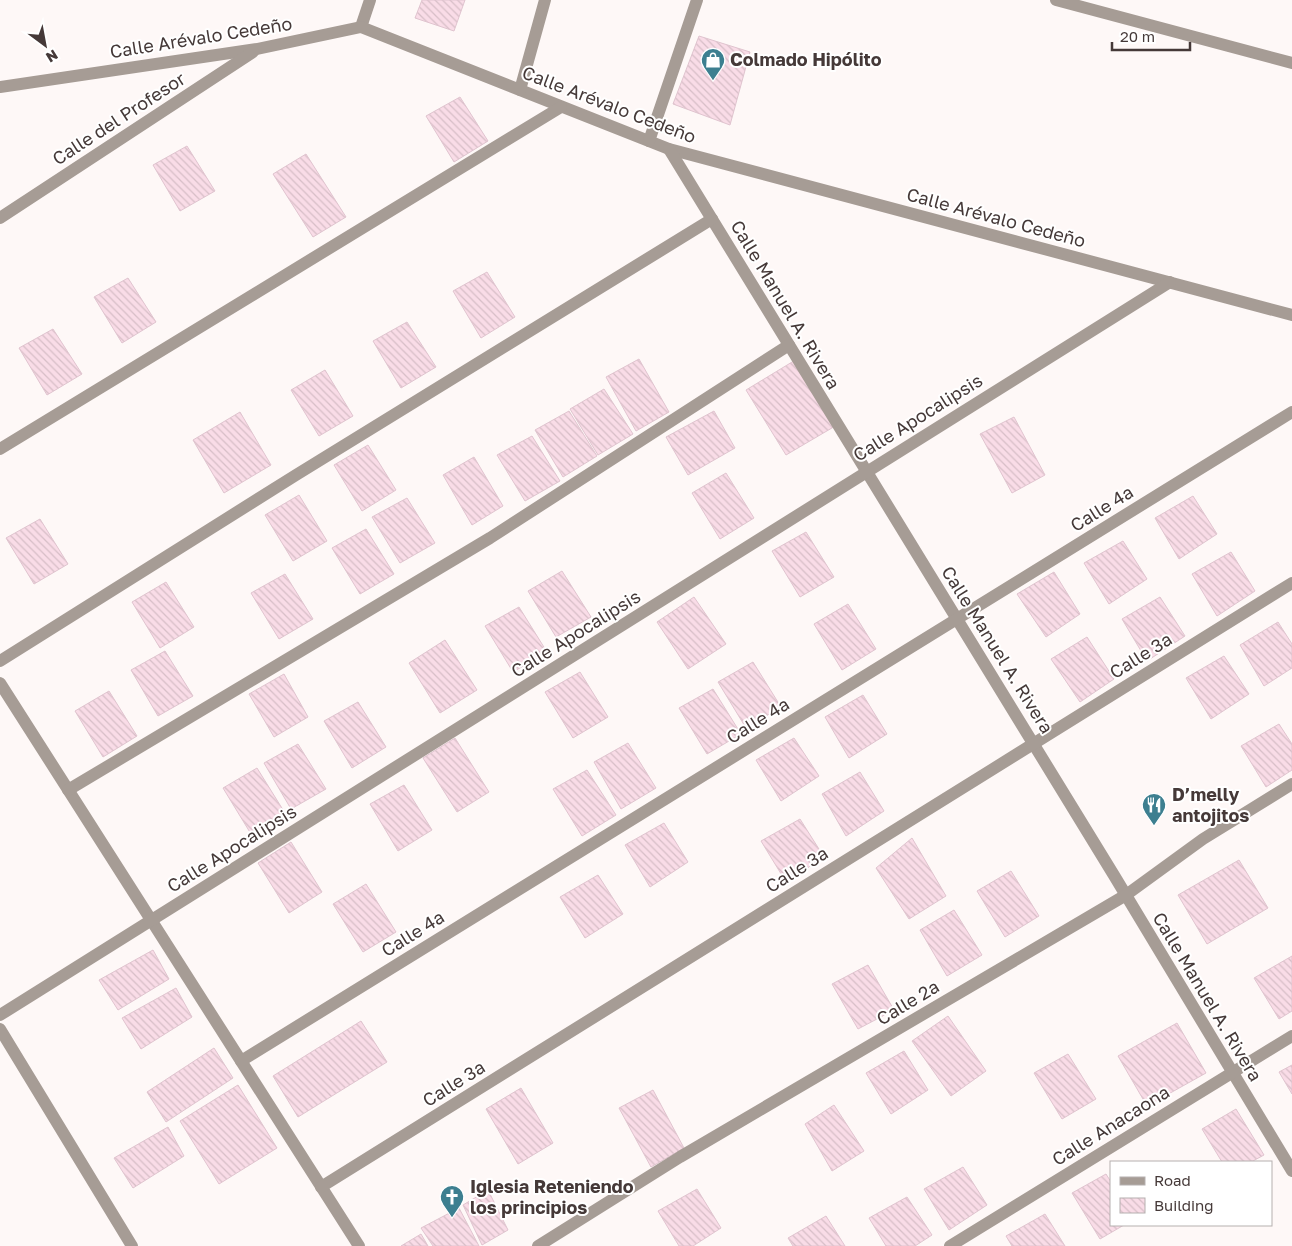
<svg xmlns="http://www.w3.org/2000/svg" width="1292" height="1246" viewBox="0 0 1292 1246" font-family="'Golos Text',sans-serif">
	<defs>
		<pattern id="building-back-hatch" width="6" height="6" patternUnits="userSpaceOnUse" patternTransform="scale(1.25)"><rect width="6" height="6" fill="#f9dce7"/><path d="M-1 5l2 2M0 0l6 6M5-1l2 2" fill="none" stroke="#d7bec7"/></pattern>
	</defs>
	<rect width="100%" height="100%" fill="#fef8f7"/>
	<g fill="url(#building-back-hatch)" stroke="#e0c4cf">
		<polygon points="422,0 465,0 454,31 415,18"/>
		<polygon points="699,36 750,52 730,125 673,104"/>
		<polygon points="460,97 488,141 454,162 426,116"/>
		<polygon points="187,146 215,191 180,211 153,165"/>
		<polygon points="306,154 346,217 313,237 273,174"/>
		<polygon points="487,272 515,317 481,338 453,291"/>
		<polygon points="128,278 156,322 122,343 94,297"/>
		<polygon points="407,322 436,367 401,388 373,341"/>
		<polygon points="53,329 82,374 47,395 19,348"/>
		<polygon points="639,359 669,412 636,431 606,377"/>
		<polygon points="797,359 837,425 786,455 746,390"/>
		<polygon points="325,370 353,416 319,436 291,390"/>
		<polygon points="604,389 633,434 598,455 570,409"/>
		<polygon points="569,411 597,456 563,477 535,430"/>
		<polygon points="714,411 735,448 688,475 666,437"/>
		<polygon points="240,412 271,465 224,493 193,440"/>
		<polygon points="1014,417 1045,475 1012,493 980,434"/>
		<polygon points="532,436 560,481 525,501 497,455"/>
		<polygon points="368,445 396,490 362,511 334,465"/>
		<polygon points="474,457 503,506 472,525 443,475"/>
		<polygon points="726,473 754,518 720,539 692,493"/>
		<polygon points="299,495 327,541 293,561 265,515"/>
		<polygon points="1193,496 1217,534 1179,559 1155,518"/>
		<polygon points="407,498 435,543 400,563 372,517"/>
		<polygon points="40,519 68,564 34,584 6,538"/>
		<polygon points="366,529 394,574 360,594 332,548"/>
		<polygon points="806,532 834,577 800,597 772,551"/>
		<polygon points="1123,541 1147,579 1109,604 1084,563"/>
		<polygon points="1231,552 1255,591 1217,616 1192,574"/>
		<polygon points="562,571 591,617 556,637 528,591"/>
		<polygon points="1054,572 1080,614 1046,637 1017,594"/>
		<polygon points="285,574 313,619 279,639 251,593"/>
		<polygon points="166,582 194,627 160,648 132,602"/>
		<polygon points="694,597 726,644 688,669 657,622"/>
		<polygon points="1160,597 1185,636 1147,661 1122,619"/>
		<polygon points="848,604 876,649 842,670 814,624"/>
		<polygon points="519,607 547,652 513,672 485,626"/>
		<polygon points="1278,622 1292,644 1292,668 1264,686 1240,645"/>
		<polygon points="1087,637 1114,679 1080,702 1051,659"/>
		<polygon points="445,640 477,690 440,713 409,663"/>
		<polygon points="165,651 193,696 158,716 131,670"/>
		<polygon points="1224,656 1249,694 1211,719 1186,678"/>
		<polygon points="753,662 781,707 746,728 718,682"/>
		<polygon points="580,672 608,717 573,738 545,692"/>
		<polygon points="284,674 308,717 274,737 249,694"/>
		<polygon points="713,689 741,734 707,754 679,708"/>
		<polygon points="109,691 137,736 103,757 75,711"/>
		<polygon points="863,695 887,734 849,758 825,717"/>
		<polygon points="358,702 386,747 352,768 324,721"/>
		<polygon points="1279,724 1292,744 1292,770 1266,787 1241,746"/>
		<polygon points="455,738 489,792 457,812 423,758"/>
		<polygon points="794,738 819,776 781,801 756,760"/>
		<polygon points="628,743 656,788 621,809 594,762"/>
		<polygon points="298,744 326,789 291,809 264,763"/>
		<polygon points="257,768 285,813 251,834 223,788"/>
		<polygon points="587,770 616,815 582,836 553,789"/>
		<polygon points="860,772 884,811 846,836 822,794"/>
		<polygon points="404,785 432,830 398,851 370,804"/>
		<polygon points="800,819 824,857 786,882 761,841"/>
		<polygon points="664,823 688,862 650,887 625,845"/>
		<polygon points="912,838 946,896 909,919 876,868"/>
		<polygon points="291,842 322,892 289,913 258,863"/>
		<polygon points="1239,860 1268,908 1207,944 1178,895"/>
		<polygon points="1011,871 1039,916 1005,937 977,891"/>
		<polygon points="598,875 623,914 585,938 560,897"/>
		<polygon points="366,884 396,932 363,952 333,904"/>
		<polygon points="954,910 982,955 947,976 920,930"/>
		<polygon points="153,950 169,979 118,1010 99,980"/>
		<polygon points="1292,956 1292,1011 1279,1019 1254,978"/>
		<polygon points="868,965 894,1010 858,1029 832,984"/>
		<polygon points="176,988 192,1017 141,1049 122,1018"/>
		<polygon points="948,1016 986,1071 951,1096 912,1041"/>
		<polygon points="361,1021 387,1062 298,1117 273,1076"/>
		<polygon points="1177,1023 1206,1073 1147,1106 1118,1056"/>
		<polygon points="214,1048 233,1078 166,1122 147,1092"/>
		<polygon points="904,1051 928,1090 891,1114 866,1073"/>
		<polygon points="1068,1054 1096,1099 1062,1119 1034,1073"/>
		<polygon points="1292,1065 1292,1094 1279,1072"/>
		<polygon points="238,1085 277,1148 219,1184 180,1121"/>
		<polygon points="521,1088 553,1143 518,1164 486,1109"/>
		<polygon points="653,1090 684,1148 651,1167 619,1108"/>
		<polygon points="834,1105 864,1151 832,1171 805,1124"/>
		<polygon points="1236,1109 1264,1155 1251,1162 1222,1162 1202,1129"/>
		<polygon points="168,1127 184,1156 133,1188 114,1158"/>
		<polygon points="963,1167 987,1205 949,1230 924,1189"/>
		<polygon points="1106,1174 1111,1182 1111,1225 1124,1225 1100,1239 1072,1193"/>
		<polygon points="697,1189 721,1228 693,1246 679,1246 658,1211"/>
		<polygon points="488,1190 508,1230 482,1245 463,1205"/>
		<polygon points="907,1197 932,1235 915,1246 886,1246 869,1218"/>
		<polygon points="459,1208 479,1246 433,1246 421,1228"/>
		<polygon points="1045,1214 1065,1246 1012,1246 1006,1236"/>
		<polygon points="826,1216 845,1246 793,1246 788,1238"/>
		<polygon points="421,1234 428,1246 401,1246"/>
	</g>
	<g fill="none" stroke-linecap="round" stroke-linejoin="round">
		<g stroke="#a69c95" stroke-width="12">
			<polyline points="1056,0 1292,63"/>
			<polyline points="361,27 370,0"/>
			<polyline points="0,87 257,49 361,27 669,149 1292,315"/>
			<polyline points="520,90 545,0"/>
			<polyline points="649,141 697,0"/>
			<polyline points="669,149 1115,877 1292,1171"/>
			<polyline points="0,218 253,52"/>
			<polyline points="0,449 561,107"/>
			<polyline points="0,661 296,475 712,219"/>
			<polyline points="0,683 359,1246"/>
			<polyline points="68,790 490,538 789,345"/>
			<polyline points="0,1015 1170,282"/>
			<polyline points="0,1029 132,1246"/>
			<polyline points="241,1061 1292,412"/>
			<polyline points="321,1187 1292,583"/>
			<polyline points="538,1246 680,1157 1126,895 1203,839 1292,784"/>
			<polyline points="950,1246 1292,1036"/>
		</g>
	</g>
	<defs>
		<g id="shop-pin" transform="scale(1.25)"><path d="M0 17L-7.5 6A9.5 9.5 0 1 1 7.5 6Z" fill="#3d7f90" stroke="#fff"/><path d="M-5-2.5h2.3a2.7 3.5 0 0 1 5.4 0H5L5.5 6h-11ZM-1.5-2.5h3a1.5 2.3 0 0 0-3 0Z" fill="#fff"/></g>
		<g id="restaurant-pin" transform="scale(1.25)"><path d="M0 17L-7.5 6A9.5 9.5 0 1 1 7.5 6Z" fill="#3d7f90" stroke="#fff"/><path d="M-5-6h1v4h1v-4h1v4h1v-4h1v5L-1.5 .5V6h-2V.5L-5-1ZM5-6V6H3V1.5H1.5Q1.5-4 5-6Z" fill="#fff"/></g>
		<g id="church-pin" transform="scale(1.25)"><path d="M0 17L-7.5 6A9.5 9.5 0 1 1 7.5 6Z" fill="#3d7f90" stroke="#fff"/><path d="M-1.2-6h2.4v3.5h3.3v2.4h-3.3V6h-2.4V-.1h-3.3v-2.4h3.3Z" fill="#fff"/></g>
	</defs>
	<g fill-rule="evenodd">
		<use href="#shop-pin" x="713" y="60"/>
		<use href="#restaurant-pin" x="1154" y="805"/>
		<use href="#church-pin" x="452" y="1197"/>
	</g>
	<g text-anchor="middle" stroke-width="4" stroke-linejoin="round" paint-order="stroke">
		<g font-size="18" fill="#453938" stroke="#fff">
			<text transform="translate(201 38) rotate(-9)" y="6">Calle Arévalo Cedeño</text>
			<text transform="translate(609 105) rotate(21)" y="6">Calle Arévalo Cedeño</text>
			<text transform="translate(119 119) rotate(-33)" y="6">Calle del Profesor</text>
			<text transform="translate(996 218) rotate(15)" y="6">Calle Arévalo Cedeño</text>
			<text transform="translate(785 305) rotate(59)" y="6">Calle Manuel A. Rivera</text>
			<text transform="translate(918 418) rotate(-32)" y="6">Calle Apocalipsis</text>
			<text transform="translate(1102 509) rotate(-32)" y="6">Calle 4a</text>
			<text transform="translate(576 634) rotate(-32)" y="6">Calle Apocalipsis</text>
			<text transform="translate(997 650) rotate(58)" y="6">Calle Manuel A. Rivera</text>
			<text transform="translate(1141 656) rotate(-32)" y="6">Calle 3a</text>
			<text transform="translate(758 721) rotate(-32)" y="6">Calle 4a</text>
			<text transform="translate(232 849) rotate(-32)" y="6">Calle Apocalipsis</text>
			<text transform="translate(797 870) rotate(-32)" y="6">Calle 3a</text>
			<text transform="translate(413 934) rotate(-32)" y="6">Calle 4a</text>
			<text transform="translate(1207 997) rotate(59)" y="6">Calle Manuel A. Rivera</text>
			<text transform="translate(908 1003) rotate(-31)" y="6">Calle 2a</text>
			<text transform="translate(454 1084) rotate(-32)" y="6">Calle 3a</text>
			<text transform="translate(1111 1126) rotate(-32)" y="6">Calle Anacaona</text>
		</g>
		<g font-size="18" font-weight="bold" fill="#453938" stroke="#fff" text-anchor="start">
			<text x="730" y="66">Colmado Hipólito</text>
			<text x="1172" y="801">D’melly<tspan x="1172" dy="21">antojitos</tspan></text>
			<text x="470" y="1193">Iglesia Reteniendo<tspan x="470" dy="21">los principios</tspan></text>
		</g>
	</g>
	<rect x="1110" y="1161" width="162" height="65" fill="#ffffff" stroke="#b5b0af"/>
	<rect x="1120" y="1177" width="25" height="8" fill="#a69c95" stroke="#b5b0af"/>
	<text x="1154" y="1186" font-size="15" fill="#453938">Road</text>
	<rect x="1120" y="1198" width="25" height="15" fill="url(#building-back-hatch)" stroke="#b5b0af"/>
	<text x="1154" y="1211" font-size="15" fill="#453938">Building</text>
	<g transform="translate(45 45) rotate(148)" stroke="#ffffff" stroke-width="4" paint-order="stroke">
	<path d="M0-4L9 19L0 12L-9 19Z" fill="#453938"/>
	<text y="-8" font-size="14" font-weight="bold" text-anchor="middle" fill="#453938">N</text>
	</g>
	<path d="M1112 42v8h78v-8" fill="none" stroke="#453938" stroke-width="2.5"/>
	<text x="1120" y="42" font-size="15" fill="#453938" stroke="#ffffff" stroke-width="4" paint-order="stroke">20 m</text>
</svg>
